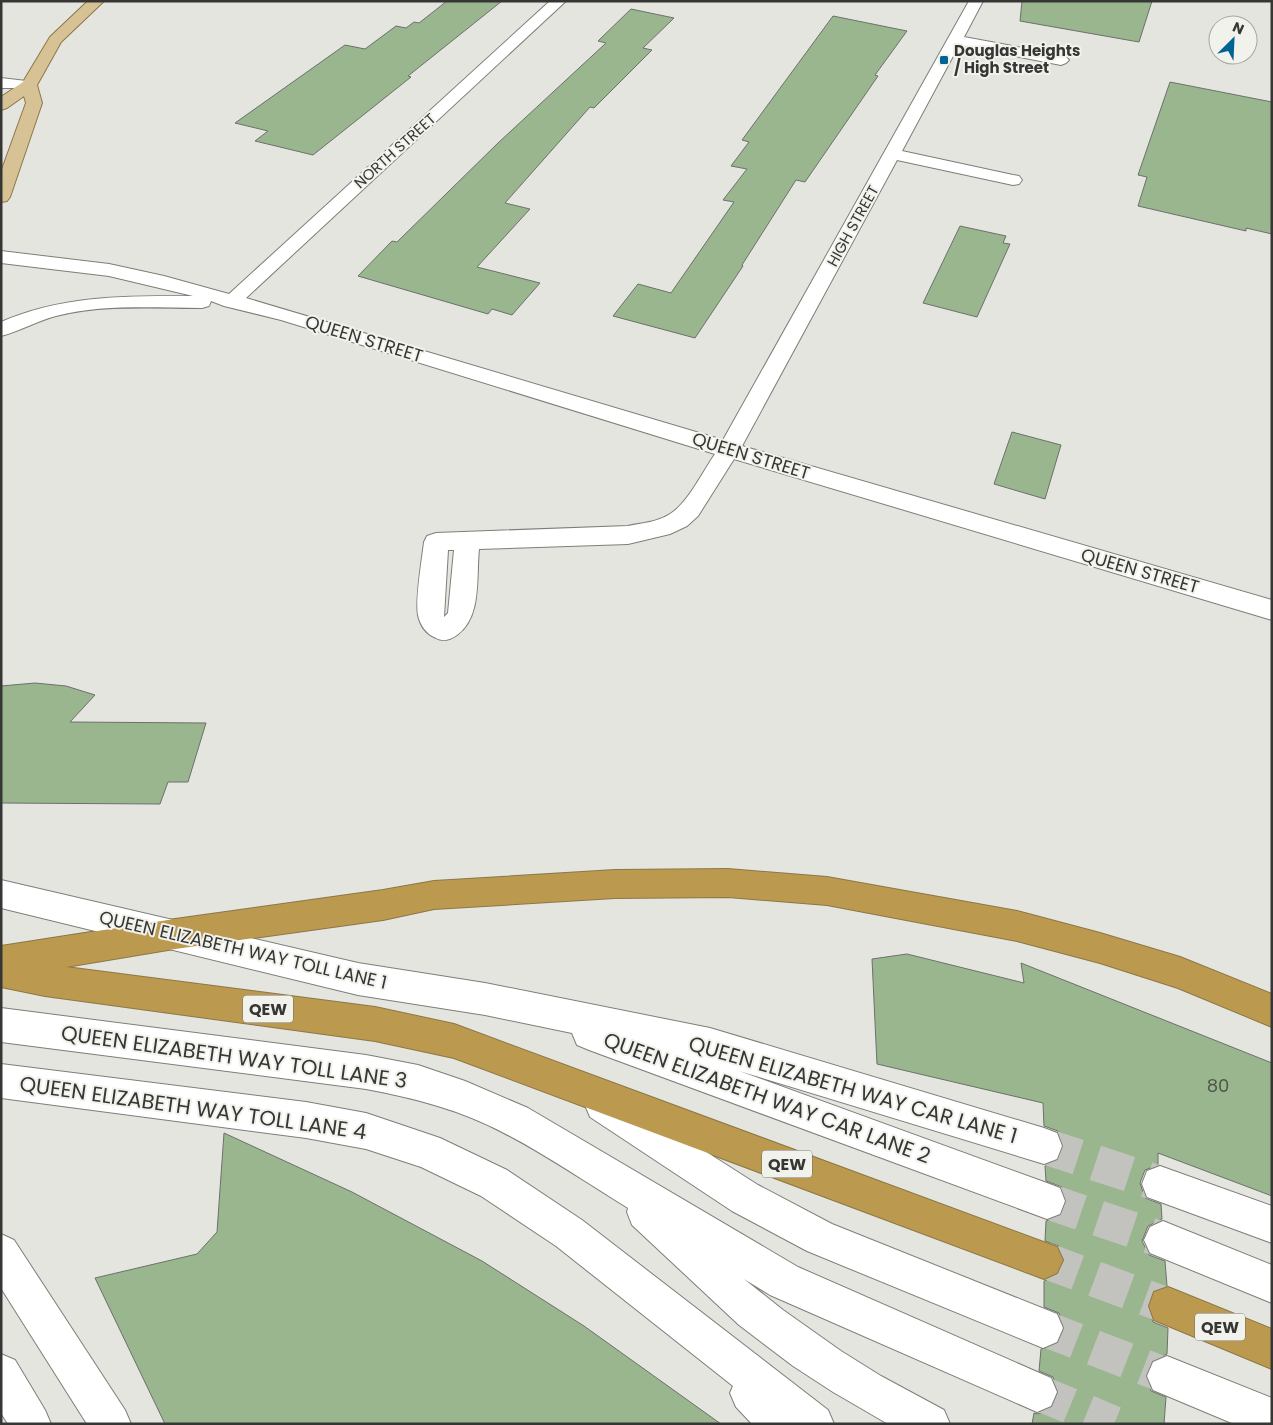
<svg xmlns="http://www.w3.org/2000/svg" width="1273" height="1425" viewBox="0 0 1273 1425" font-family="Poppins,sans-serif">
	<rect width="100%" height="100%" fill="#e5e5e0"/>
	<g fill="#99b68e" stroke="#6d706c">
		<polygon points="447,1 502,1 408,76 411,77 313,155 255,141 268,131 235,123 345,45 365,49 396,26 406,28 414,22 419,23"/>
		<polygon points="1022,1 1152,1 1139,42 1020,21"/>
		<polygon points="631,9 674,18 643,48 652,50 594,108 590,107 505,203 530,209 477,267 540,283 512,315 492,309 488,314 358,276 392,241 397,242 498,143 606,43 598,41"/>
		<polygon points="833,16 907,31 875,75 878,76 805,182 796,180 742,265 743,266 695,338 613,316 638,284 671,293 734,202 723,200 747,169 731,166 749,142 742,140"/>
		<polygon points="1170,82 1272,102 1272,234 1246,228 1246,231 1138,206 1147,177 1138,175"/>
		<polygon points="960,226 1006,236 1003,243 1010,244 977,317 923,303"/>
		<polygon points="1012,432 1061,445 1045,499 994,484"/>
		<polygon points="35,683 66,686 95,695 70,722 206,723 188,782 168,782 160,804 1,803 1,686"/>
		<polygon points="907,954 1024,983 1021,963 1272,1063 1272,1196 1158,1153 1158,1165 1145,1170 1140,1183 1145,1198 1161,1204 1162,1219 1148,1226 1142,1241 1149,1255 1165,1261 1167,1286 1152,1291 1147,1307 1153,1322 1168,1328 1167,1354 1152,1360 1145,1375 1151,1391 1166,1397 1164,1424 1032,1424 1034,1413 1038,1414 1052,1408 1059,1393 1053,1377 1039,1371 1041,1349 1058,1344 1065,1329 1059,1313 1044,1307 1044,1281 1058,1275 1065,1261 1059,1246 1045,1241 1046,1221 1061,1216 1067,1202 1062,1187 1046,1181 1045,1166 1059,1160 1064,1145 1058,1131 1044,1126 1043,1103 877,1064 872,959"/>
		<polygon points="224,1133 352,1192 482,1261 584,1326 721,1424 165,1424 95,1278 197,1254 217,1232"/>
	</g>
	<g fill="none" stroke-linecap="round" stroke-linejoin="round">
		<g stroke="#c2c2be" stroke-width="36" stroke-dasharray="36 18" stroke-linecap="butt">
			<polyline points="1044,1146 1160,1184"/>
			<polyline points="1047,1201 1163,1240"/>
			<polyline points="1043,1328 1167,1376"/>
			<polyline points="1037,1392 1114,1424"/>
		</g>
		<polyline stroke="#c2c2be" stroke-width="36" stroke-dasharray="36 18" stroke-linecap="butt" points="1044,1260 1168,1306"/>
		<g stroke="#7e7e79" stroke-width="2">
			<g id="minor">
				<path d="M550 1H566L246 298 723 440 969 1H983L964 37 1061 55 1066 57 1069 60 1066 63 1061 65 959 45 902 151 1013 175 1019 176 1022 180 1019 184 1013 185 897 160 742 446 1272 600V620L734 459 698 516 687 526 670 534 628 544 479 549C476 578 482 617 457 635 450 640 443 642 436 638 426 634 420 625 418 615 415 600 422 559 424 542L427 536 436 533 628 526C642 523 658 522 670 514 688 503 703 471 715 454L281 320 224 306 211 301 209 306 202 308C154 308 103 304 56 316 37 321 20 331 1 336V322C63 295 127 296 193 296L109 276 1 263V251L109 264 164 276 229 294ZM448 550H454L448 613 444 617Z"/>
				<polygon points="1,78 35,82 37,85 35,88 1,88"/>
				<polygon points="1,880 358,963 485,983 710,1028 1044,1128 1057,1133 1062,1146 1057,1159 1044,1164 739,1071 1047,1183 1060,1188 1065,1201 1060,1214 1047,1219 589,1050 577,1045 572,1033 485,1015 358,995 1,908"/>
				<path d="M1 1008 366 1055 418 1065 465 1081 528 1108 798 1267 1051 1378 1057 1392 1051 1406 1037 1412 770 1295 744 1279 783 1310 841 1351 881 1376 944 1410 950 1424H888L833 1392 793 1366 739 1325 632 1225 627 1212 628 1208C587 1183 547 1155 504 1133 461 1110 414 1098 366 1089L1 1042Z"/>
				<polygon points="1,1064 306,1102 366,1113 440,1138 507,1170 582,1220 828,1410 834,1424 752,1424 736,1407 730,1393 733,1386 556,1246 481,1196 421,1167 366,1149 306,1138 1,1098"/>
				<polygon points="602,1088 614,1093 758,1185 832,1224 1057,1314 1063,1328 1057,1342 1043,1348 807,1251 732,1211 590,1117 585,1105 590,1093"/>
				<polygon points="1160,1166 1272,1206 1272,1243 1147,1197 1142,1184 1147,1171"/>
				<polygon points="1163,1221 1272,1265 1272,1303 1150,1253 1144,1240 1150,1227"/>
				<polygon points="1,1234 14,1240 125,1410 131,1424 87,1424 1,1288"/>
				<polygon points="1,1354 15,1360 45,1410 51,1424 8,1424 1,1413"/>
				<polygon points="1167,1356 1272,1398 1272,1424 1234,1424 1153,1390 1147,1376 1153,1362"/>
			</g>
		</g>
		<g stroke="#8c7746" stroke-width="2">
			<polygon id="major" points="88,1 104,1 61,42 37,85 42,103 10,197 7,201 1,202 1,172 26,103 24,96 7,108 1,110 1,97 23,82 50,37"/>
		</g>
		<g stroke="#8c7746" stroke-width="2">
			<g id="highway">
				<polygon points="728,869 827,877 1017,911 1100,933 1180,957 1272,994 1272,1027 1178,988 1100,963 1017,941 827,905 728,897 615,898 434,909 383,920 168,950 66,967 375,1007 454,1024 1057,1247 1063,1260 1057,1273 1044,1279 454,1058 375,1041 45,996 1,987 1,946 168,920 383,890 434,881 615,870"/>
				<polygon points="1168,1287 1272,1329 1272,1369 1154,1320 1149,1306 1154,1292"/>
			</g>
		</g>
		<use href="#minor" fill="#fff" fill-rule="evenodd"/>
		<use href="#major" fill="#d6c295" fill-rule="evenodd"/>
		<use href="#highway" fill="#bb9a4f" fill-rule="evenodd"/>
	</g>
	<rect fill="#006493" stroke="#f2f2ed" stroke-width="2" x="939" y="55" width="10" height="10" rx="2.5"/>
	<g text-anchor="middle" stroke-width="4" stroke-linejoin="round" paint-order="stroke">
		<g font-size="15" font-weight="bold" fill="#363634" stroke="#f2f2ed" text-anchor="start">
			<text x="954" y="56">Douglas Heights<tspan x="954" dy="17">/ High Street</tspan></text>
		</g>
		<g font-size="15" fill="#363634" stroke="#f2f2ed">
			<text transform="translate(395 151) rotate(-42)" y="5">NORTH STREET</text>
			<text transform="translate(853 226) rotate(-61)" y="5">HIGH STREET</text>
		</g>
		<g fill="#f2f2ed" stroke="#6e6e6c" stroke-width="1">
			<rect x="243" y="995.5" width="50" height="27" rx="4"/>
			<rect x="762" y="1150.5" width="50" height="27" rx="4"/>
			<rect x="1195" y="1313.5" width="50" height="27" rx="4"/>
		</g>
		<g font-size="16" font-weight="bold" fill="#363634">
			<text x="268" y="1015">QEW</text>
			<text x="787" y="1170">QEW</text>
			<text x="1220" y="1333">QEW</text>
		</g>
		<g font-size="18" fill="#363634" stroke="#f2f2ed">
			<text transform="translate(364 339) rotate(17)" y="6">QUEEN STREET</text>
			<text transform="translate(751 456) rotate(17)" y="6">QUEEN STREET</text>
			<text transform="translate(1140 571) rotate(16)" y="6">QUEEN STREET</text>
			<text transform="translate(243 950) rotate(13)" y="6">QUEEN ELIZABETH WAY TOLL LANE 1</text>
		</g>
		<g font-size="18" fill="#4f564a">
			<text x="1218" y="1092">80</text>
		</g>
		<g font-size="21" fill="#363634" stroke="#f2f2ed">
			<text transform="translate(234 1057) rotate(8)" y="7">QUEEN ELIZABETH WAY TOLL LANE 3</text>
			<text transform="translate(853 1090) rotate(16)" y="7">QUEEN ELIZABETH WAY CAR LANE 1</text>
			<text transform="translate(767 1098) rotate(20)" y="7">QUEEN ELIZABETH WAY CAR LANE 2</text>
			<text transform="translate(193 1108) rotate(8)" y="7">QUEEN ELIZABETH WAY TOLL LANE 4</text>
		</g>
	</g>
	<rect width="1273" height="1425" fill="none" stroke="#363634" stroke-width="5"/>
	<g transform="translate(1233 40) rotate(24)"><circle r="24" fill="#f2f2ed" stroke="#a7a7a3"/>
	<path d="M0-4L9 19L0 12L-9 19Z" fill="#006493"/>
	<text y="-8" font-size="14" font-weight="bold" text-anchor="middle" fill="#363634">N</text>
	</g>
</svg>
